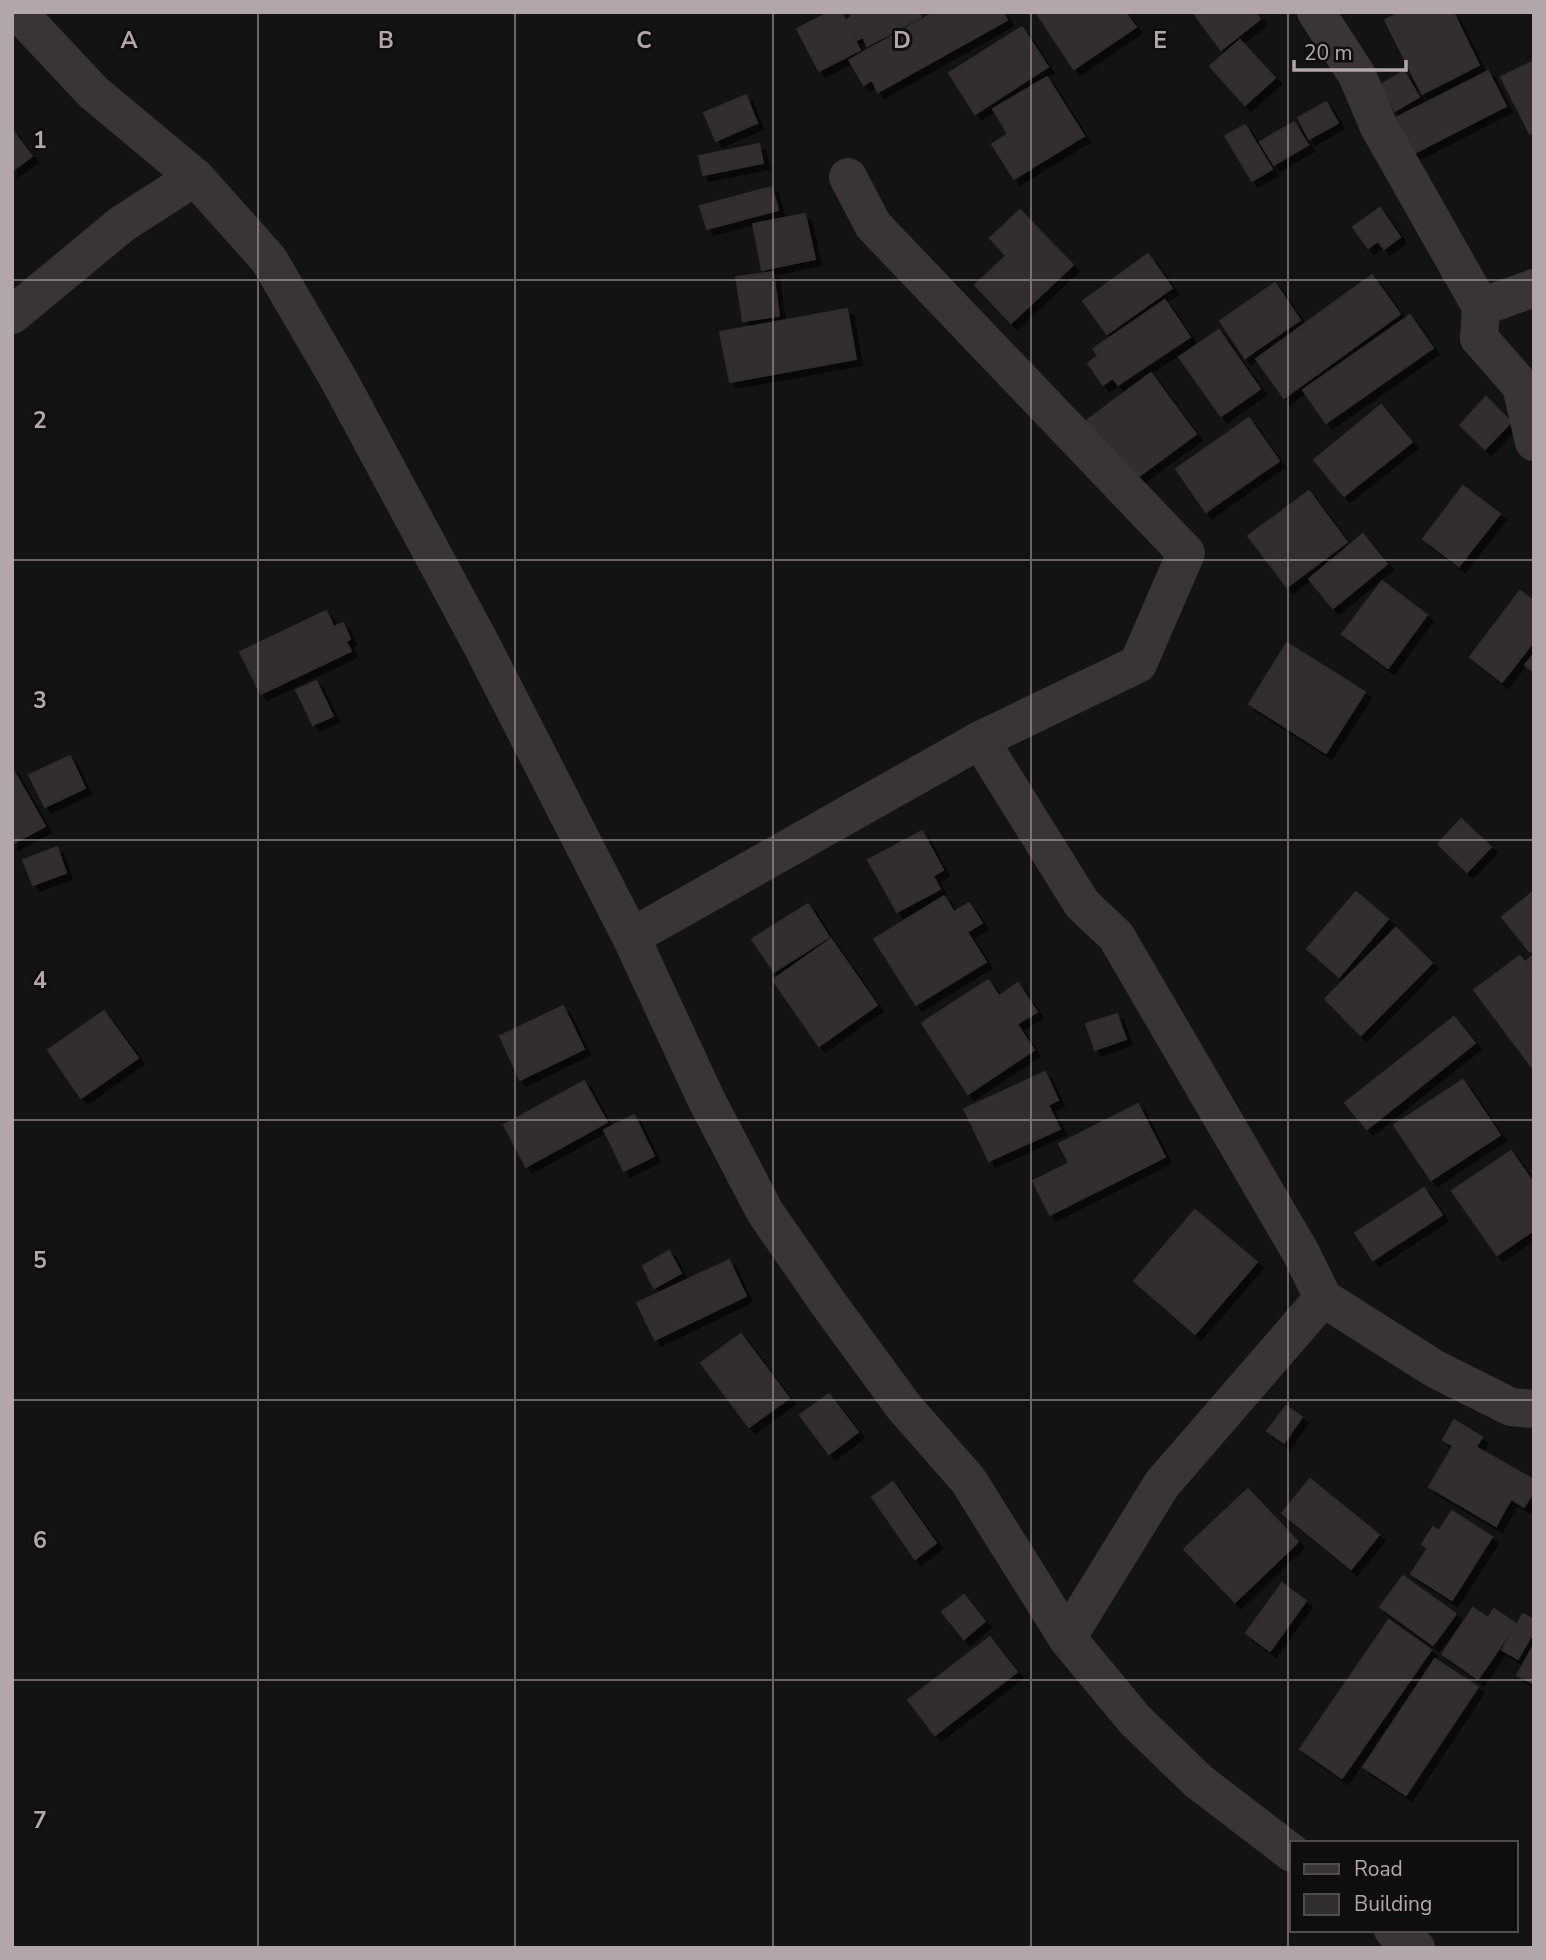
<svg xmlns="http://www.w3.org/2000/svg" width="1546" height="1960" viewBox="0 0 1546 1960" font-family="'Nunito Sans',sans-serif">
	<defs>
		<filter id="shadow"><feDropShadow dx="6" dy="6" stdDeviation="0" flood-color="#0009"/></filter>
	</defs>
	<rect width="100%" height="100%" fill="#141313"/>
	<g fill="#302e2e" stroke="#302d2d" stroke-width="2" filter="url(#shadow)">
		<polygon points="830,12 841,12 860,50 819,71 797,29"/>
		<polygon points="849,12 919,12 921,17 867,46 863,37 857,40 846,20 852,17"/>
		<polygon points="935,12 1003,12 1007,20 878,92 872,80 864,85 849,60"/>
		<polygon points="1036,12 1125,12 1136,27 1074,69"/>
		<polygon points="1193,12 1255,12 1260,19 1221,50"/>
		<polygon points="1402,12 1453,12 1479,65 1422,94 1385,20"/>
		<polygon points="1022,27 1048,67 975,114 949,73"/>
		<polygon points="1240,40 1275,78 1245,105 1210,66"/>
		<polygon points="1534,61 1534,132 1530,134 1501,77"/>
		<polygon points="1404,71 1419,97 1395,111 1380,85"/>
		<polygon points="1488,71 1506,106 1409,156 1390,121"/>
		<polygon points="1047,77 1084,136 1014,179 992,144 1008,134 993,109"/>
		<polygon points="746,95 757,123 716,141 704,113"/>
		<polygon points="1326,102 1338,123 1309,139 1298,118"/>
		<polygon points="1294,122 1308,145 1274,165 1260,142"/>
		<polygon points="1245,125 1272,169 1252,181 1225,136"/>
		<polygon points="12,130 32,156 12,171"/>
		<polygon points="759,144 763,163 703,175 699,156"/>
		<polygon points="772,187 778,210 707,229 700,206"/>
		<polygon points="1380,208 1400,237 1384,249 1378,241 1368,248 1353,227"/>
		<polygon points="1020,210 1073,265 1011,323 975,285 1006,256 990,238"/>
		<polygon points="805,214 815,259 762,270 753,224"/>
		<polygon points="1148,254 1172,288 1107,334 1083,301"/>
		<polygon points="773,272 779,316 743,321 736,277"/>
		<polygon points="1372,275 1400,314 1284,398 1256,359"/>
		<polygon points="1275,283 1300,320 1245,358 1220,321"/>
		<polygon points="1165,300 1190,337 1118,385 1113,378 1103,385 1088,363 1098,356 1093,349"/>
		<polygon points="847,309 856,359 730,382 720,332"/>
		<polygon points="1410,315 1433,348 1326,423 1303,390"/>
		<polygon points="1219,330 1260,389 1221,416 1179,357"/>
		<polygon points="1151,373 1196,434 1127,485 1082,424"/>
		<polygon points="1486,397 1511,422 1485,449 1460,425"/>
		<polygon points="1381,405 1412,442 1344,496 1314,460"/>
		<polygon points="1249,418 1279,461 1206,512 1176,469"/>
		<polygon points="1463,486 1500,514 1459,566 1423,539"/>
		<polygon points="1309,491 1347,542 1287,587 1248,536"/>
		<polygon points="1363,534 1387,564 1333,608 1309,579"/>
		<polygon points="1382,581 1427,615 1388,668 1342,634"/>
		<polygon points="1520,591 1534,601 1534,641 1502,682 1470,657"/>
		<polygon points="326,611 334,627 343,623 350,639 346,642 351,651 261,694 240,652"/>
		<polygon points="1287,643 1365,692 1326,753 1249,704"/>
		<polygon points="1534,654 1534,672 1525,665"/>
		<polygon points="316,681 333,716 313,725 296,690"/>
		<polygon points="70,756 85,788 45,807 29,775"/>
		<polygon points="12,768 45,826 12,844"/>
		<polygon points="1461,819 1491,847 1467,872 1438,844"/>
		<polygon points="922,831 943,870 933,876 940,889 897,912 868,860"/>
		<polygon points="57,847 66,873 33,885 23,860"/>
		<polygon points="1534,891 1534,949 1530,952 1502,917"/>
		<polygon points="1356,892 1388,919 1339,977 1307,949"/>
		<polygon points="944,896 954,912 969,903 982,923 967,932 986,962 916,1005 874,939"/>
		<polygon points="808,904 829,937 774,972 752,939"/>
		<polygon points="1396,928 1432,963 1361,1035 1325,999"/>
		<polygon points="831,939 877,1005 819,1046 773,980"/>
		<polygon points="1534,955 1534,973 1525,962"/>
		<polygon points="1520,956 1534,974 1534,1070 1474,990"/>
		<polygon points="988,980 999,996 1018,983 1037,1012 1017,1024 1034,1050 968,1094 922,1023"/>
		<polygon points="563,1006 584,1049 520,1080 500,1036"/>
		<polygon points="104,1011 138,1058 81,1098 48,1050"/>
		<polygon points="1117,1014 1126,1039 1095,1050 1086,1024"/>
		<polygon points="1454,1017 1475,1043 1367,1129 1345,1103"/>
		<polygon points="1045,1072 1058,1100 1048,1105 1060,1129 989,1161 964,1109"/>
		<polygon points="1463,1080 1500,1135 1431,1180 1394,1125"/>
		<polygon points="584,1081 607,1122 526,1167 504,1125"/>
		<polygon points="1138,1104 1165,1157 1050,1215 1033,1181 1069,1163 1059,1144"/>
		<polygon points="634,1115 654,1156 624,1171 604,1130"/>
		<polygon points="1511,1151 1534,1184 1534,1230 1497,1255 1452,1191"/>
		<polygon points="1424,1188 1442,1215 1373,1260 1355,1233"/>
		<polygon points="1195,1210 1257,1262 1195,1334 1134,1281"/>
		<polygon points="669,1251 681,1273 654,1288 643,1266"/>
		<polygon points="729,1260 746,1296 655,1340 637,1303"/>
		<polygon points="741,1334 789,1398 749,1427 701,1363"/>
		<polygon points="829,1394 858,1432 829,1454 800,1415"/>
		<polygon points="1286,1406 1302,1417 1284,1443 1267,1431"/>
		<polygon points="1454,1420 1482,1437 1476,1447 1534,1480 1534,1491 1524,1507 1511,1499 1496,1526 1429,1487 1453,1446 1443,1440"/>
		<polygon points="1310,1479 1379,1535 1351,1569 1282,1513"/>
		<polygon points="893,1482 936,1543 915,1559 872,1497"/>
		<polygon points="1248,1489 1298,1542 1235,1602 1184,1549"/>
		<polygon points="1452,1511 1492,1537 1452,1600 1411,1574 1428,1548 1422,1544 1433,1527 1439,1531"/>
		<polygon points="1403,1576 1456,1614 1433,1645 1380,1607"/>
		<polygon points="1282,1583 1306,1601 1270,1651 1246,1633"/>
		<polygon points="964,1595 985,1621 964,1639 942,1612"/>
		<polygon points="1473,1608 1488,1618 1494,1609 1516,1624 1478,1679 1442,1654"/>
		<polygon points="1523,1614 1534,1620 1534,1631 1518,1659 1502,1650"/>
		<polygon points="1389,1620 1431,1650 1342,1778 1300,1749"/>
		<polygon points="990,1637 1017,1672 935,1735 908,1700"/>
		<polygon points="1534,1645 1534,1684 1517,1675"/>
		<polygon points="1435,1659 1478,1687 1406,1795 1363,1767"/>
	</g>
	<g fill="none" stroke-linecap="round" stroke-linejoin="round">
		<g stroke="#393435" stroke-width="38">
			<polyline points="18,12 93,92 195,177 269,260 339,380 481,644 631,937 706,1099 765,1212 828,1303 904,1407 968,1480 1067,1638 1135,1720 1198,1781 1292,1853"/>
			<polyline points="1316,12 1357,75 1379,127 1481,307 1479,338 1521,386 1534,442"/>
			<polyline points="1481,307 1534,288"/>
			<polyline points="12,315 122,224 195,177"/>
			<polyline points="980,740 1082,904 1116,936 1301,1253 1323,1298 1435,1369 1511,1407 1534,1409"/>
			<polyline points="631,937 980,740 1138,664 1186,553 873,225 848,177"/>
			<polyline points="1067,1638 1162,1484 1323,1298"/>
			<polyline points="1393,1930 1416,1948"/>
		</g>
	</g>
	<path fill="none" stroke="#b3a6ab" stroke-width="2" stroke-opacity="0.55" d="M258 12V1948M515 12V1948M773 12V1948M1031 12V1948M1288 12V1948M12 280H1534M12 560H1534M12 840H1534M12 1120H1534M12 1400H1534M12 1680H1534"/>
	<g font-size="23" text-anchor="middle" font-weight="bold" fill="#b3a6ab" stroke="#0f0e0e" stroke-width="6" stroke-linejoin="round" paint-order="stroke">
		<text x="129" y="48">A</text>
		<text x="386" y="48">B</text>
		<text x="644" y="48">C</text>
		<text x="902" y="48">D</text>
		<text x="1160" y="48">E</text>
		<text x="40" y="148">1</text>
		<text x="40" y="428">2</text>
		<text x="40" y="708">3</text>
		<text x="40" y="988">4</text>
		<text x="40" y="1268">5</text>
		<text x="40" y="1548">6</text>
		<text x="40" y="1828">7</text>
	</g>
	<rect width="1546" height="1960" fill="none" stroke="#b3a6ab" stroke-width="28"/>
	<rect x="1290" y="1841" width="228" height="91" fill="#0f0e0e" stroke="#514b4d" stroke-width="2"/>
	<rect x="1304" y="1864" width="35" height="10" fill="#393435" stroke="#514b4d" stroke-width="2"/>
	<text x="1354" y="1876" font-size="21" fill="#b3a6ab">Road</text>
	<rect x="1304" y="1894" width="35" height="21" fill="#302e2e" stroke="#514b4d" stroke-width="2"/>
	<text x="1354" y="1911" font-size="21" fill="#b3a6ab">Building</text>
	<path d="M1294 60v10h112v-10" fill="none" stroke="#b3a6ab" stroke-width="3.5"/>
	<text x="1304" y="60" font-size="21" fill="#b3a6ab" stroke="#0f0e0e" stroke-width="5" paint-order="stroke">20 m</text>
</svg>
